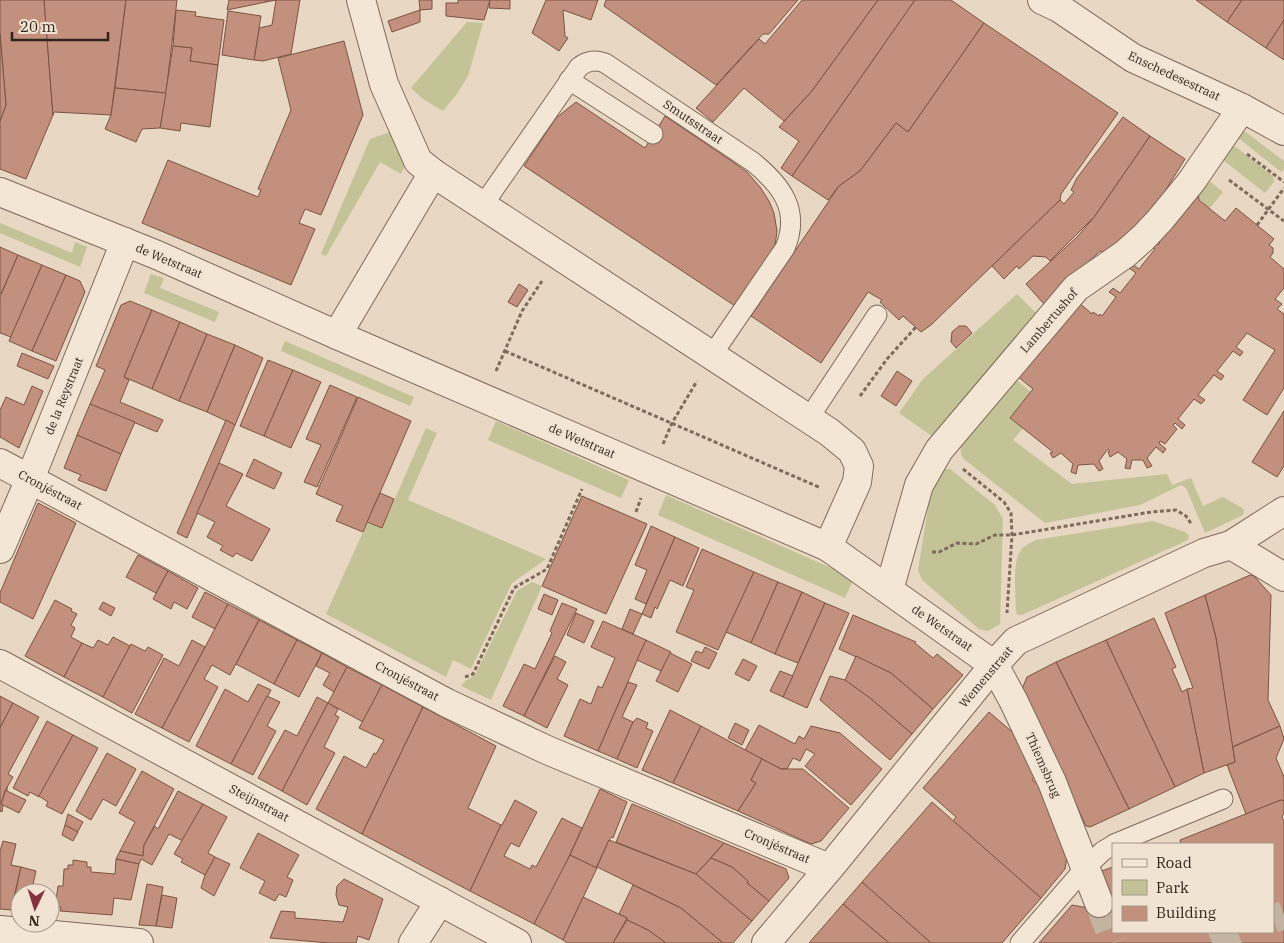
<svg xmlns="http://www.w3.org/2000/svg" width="1284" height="943" viewBox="0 0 1284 943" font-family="'IBM Plex Serif',serif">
	<rect width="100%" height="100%" fill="#e8d7c2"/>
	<g fill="#c4c398">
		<polygon points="467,22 483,23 468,76 457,94 443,111 423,99 411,88"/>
		<polygon points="396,130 406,163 401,174 380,162 326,256 321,254 370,139"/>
		<polygon points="1243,130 1284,161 1284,169 1281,172 1237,137"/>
		<polygon points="1230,146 1236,147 1273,176 1274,182 1265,193 1223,160 1221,155"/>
		<polygon points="1206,178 1223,192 1209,209 1193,192 1194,201 1177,221 1171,215"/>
		<polygon points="0,223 72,253 75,242 87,247 80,267 0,233"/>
		<polygon points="151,274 164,278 160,288 219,312 215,322 144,293"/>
		<polygon points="1017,294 1037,314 936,439 899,413 923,379"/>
		<polygon points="285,341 414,397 410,406 281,351"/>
		<path d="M1015 379 1031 392 1023 428 1013 440 1072 484 1167 474 1172 485 1191 478 1203 506 1223 497 1242 508 1244 510 1243 515 1205 533 1186 488 1181 485 1140 505 1045 523 965 460C961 456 959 451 962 445Z"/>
		<polygon points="496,421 629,480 621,498 488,440"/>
		<polygon points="426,428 437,433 408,500 546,559 512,583 471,669 453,660 446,677 326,614 367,523 382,528"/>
		<polygon points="945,469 950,469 995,505 1003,519 1000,624 988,631 979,629 922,580 918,570 932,483 942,471"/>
		<polygon points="666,495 854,578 845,598 658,515"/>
		<path d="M1153 521 1185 532 1189 535 1188 540 1022 615H1018L1016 612C1016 598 1012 564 1020 552 1023 546 1030 543 1036 540Z"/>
		<path d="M532 582 542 586 491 700 461 686C465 679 471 679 476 673L517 591Z"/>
	</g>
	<g fill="#c2907c" stroke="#7c5344">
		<polygon points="0,0 44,0 53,115 26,179 0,169 0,121 6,105 0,34"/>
		<polygon points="44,0 126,0 111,115 54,112 53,115"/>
		<polygon points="126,0 177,0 166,93 115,88"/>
		<polygon points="229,0 266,0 266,2 227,10"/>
		<polygon points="266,0 300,0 291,54 263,61 254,60 259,28 272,25 276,0 266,2"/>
		<polygon points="419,0 432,0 432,9 420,10"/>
		<polygon points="458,0 490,0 484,20 446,16 446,3 458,3"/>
		<polygon points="490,0 510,0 510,9 489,8"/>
		<polygon points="546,0 598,0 591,20 563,10 565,36 568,38 559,51 532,33"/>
		<polygon points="606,0 798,0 769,34 763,34 716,85 604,6"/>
		<polygon points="802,0 878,0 812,91 784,121 744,88 713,122 696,108 759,39 765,44"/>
		<polygon points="878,0 915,0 792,176 781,168 799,141 779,127 812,91"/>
		<polygon points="915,0 951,0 984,23 908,132 896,123 860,171 839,186 828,200 792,176"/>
		<polygon points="1196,0 1242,0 1227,22"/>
		<polygon points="1242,0 1284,0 1284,20 1266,48 1227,22"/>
		<polygon points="176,10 196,12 195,16 224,20 218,65 190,61 192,48 173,46"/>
		<polygon points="420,10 420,22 392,32 388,21"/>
		<polygon points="228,11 261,16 254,60 222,55"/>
		<polygon points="1284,20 1284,60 1266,48"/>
		<polygon points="984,23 1118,113 1061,194 1060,200 931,325 921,332 903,316 899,320 880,302 882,300 868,292 821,363 751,316 839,186 860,171 896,123 908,132"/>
		<polygon points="0,34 6,105 0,121"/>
		<polygon points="344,41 363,115 321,215 305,209 299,223 315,229 291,285 142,223 168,160 258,197 261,190 258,189 291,110 278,58"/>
		<polygon points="173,46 192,48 190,61 218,65 210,127 181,123 180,131 160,128"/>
		<polygon points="115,88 166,93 160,128 142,129 136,142 105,129 111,115"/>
		<polygon points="576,102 645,148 665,116 733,162 747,172 760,187 769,201 774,213 777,231 775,246 735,306 524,166 556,118"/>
		<polygon points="1123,117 1150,136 1095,216 1050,261 1046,257 1033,256 1019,269 1017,266 1004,279 992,266 1060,200 1064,204 1074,192 1071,190 1077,178"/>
		<polygon points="1150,136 1185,159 1157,204 1109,255 1100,251 1044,304 1026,284 1077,237 1095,216"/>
		<polygon points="1198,191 1199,200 1225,221 1236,208 1274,239 1269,245 1273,248 1273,253 1270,257 1284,269 1284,288 1275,299 1282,304 1277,309 1284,314 1284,388 1267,415 1243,400 1275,350 1247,333 1236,347 1243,352 1240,356 1233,351 1217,371 1224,376 1221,380 1214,375 1198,395 1205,400 1201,404 1194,399 1178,419 1185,425 1182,429 1175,423 1173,425 1177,429 1165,444 1160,441 1159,443 1166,449 1163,453 1156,447 1147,458 1152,466 1147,468 1143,460 1132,460 1130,469 1125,468 1127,459 1118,452 1110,457 1108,452 1110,451 1108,449 1099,461 1103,469 1099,471 1094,464 1078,465 1076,474 1071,472 1073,464 1061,453 1053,458 1050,453 1053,452 1010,418 1033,389 1017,376 1077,301 1092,314 1093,312 1099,316 1100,314 1102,316 1116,297 1109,292 1113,288 1120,293 1136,273 1129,268 1132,264 1139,269 1155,249 1148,244 1151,240 1158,245 1160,243 1156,240 1169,224 1173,227 1174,225 1167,219 1171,215 1177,221 1194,201 1193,192"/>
		<polygon points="0,247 18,255 1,294 0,293"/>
		<polygon points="18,255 42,265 11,337 0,333 0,297"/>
		<polygon points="42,265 66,275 32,351 9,341"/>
		<polygon points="66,275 80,281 85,292 56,361 32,351"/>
		<polygon points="519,284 528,290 517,307 508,302"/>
		<polygon points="130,301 152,310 124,377 129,380 120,402 163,420 157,432 90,404 105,370 96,366 121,305"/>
		<polygon points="152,310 180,322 152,389 124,377"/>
		<polygon points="180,322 207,334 179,401 152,389"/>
		<polygon points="959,326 966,326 972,333 956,348 951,342 952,332"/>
		<polygon points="207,334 235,345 207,412 179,401"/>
		<polygon points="235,345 263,358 235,425 207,412"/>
		<polygon points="22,353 54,366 48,379 17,366"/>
		<polygon points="268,360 293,370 264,436 240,426"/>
		<polygon points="293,370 321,382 291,448 264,436"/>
		<polygon points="897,371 912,381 896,406 881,396"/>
		<polygon points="330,385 357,397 317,487 304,482 321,445 306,439"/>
		<polygon points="32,386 43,391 19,448 0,437 0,410 6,397 24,405"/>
		<polygon points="358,397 411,421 363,532 336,521 343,506 316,494"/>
		<polygon points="90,404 135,422 121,454 77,435"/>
		<polygon points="1284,411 1284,466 1277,477 1252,462"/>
		<polygon points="226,420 235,425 187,538 177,533"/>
		<polygon points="77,435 121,454 106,491 78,480 81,475 64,468"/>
		<polygon points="254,459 282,473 274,489 246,476"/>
		<polygon points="219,463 243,474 226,506 270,529 252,561 236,553 233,557 220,550 223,546 207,537 215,522 197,513"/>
		<polygon points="380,493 394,499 382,528 367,522"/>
		<polygon points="582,496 647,524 606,614 542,586"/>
		<polygon points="38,503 76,523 33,619 0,602 0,593"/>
		<polygon points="651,526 675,537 646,604 635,599 647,570 635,565"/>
		<polygon points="675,537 699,548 683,586 670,580 657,609 655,607 651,618 642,614"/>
		<polygon points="702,549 754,572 718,650 676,632 694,590 686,587"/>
		<polygon points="138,555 168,571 156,593 126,577"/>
		<polygon points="168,571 198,588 187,609 174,602 171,609 153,599"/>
		<polygon points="754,572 778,582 751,643 726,632"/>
		<polygon points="1250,575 1254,576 1271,595 1268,700 1280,726 1232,747 1216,638 1205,595"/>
		<polygon points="778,582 802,592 775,654 751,643"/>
		<polygon points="205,592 228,604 215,629 192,617"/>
		<polygon points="802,592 825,603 798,663 775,654"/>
		<polygon points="544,594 558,600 552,615 538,609"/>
		<polygon points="1205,595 1216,638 1235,762 1204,773 1187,689 1193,688 1165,613"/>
		<polygon points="55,600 72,609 71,611 77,614 71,625 75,628 71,637 82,643 64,677 25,656"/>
		<polygon points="103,602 115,608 111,616 99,609"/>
		<polygon points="562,603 577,609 524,716 503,706 524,664 535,669 552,633 550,631"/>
		<polygon points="825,603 849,613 807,708 783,697"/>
		<polygon points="228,604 259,620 230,675 212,665 204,679 218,687 189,742 162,728"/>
		<polygon points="630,609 642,614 633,634 622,629"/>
		<polygon points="576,613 594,621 584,643 567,635"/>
		<polygon points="853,615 916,642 915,643 933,658 937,654 963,675 933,709 891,673 839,649"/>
		<polygon points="1154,618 1176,667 1172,669 1182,692 1187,689 1204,773 1175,787 1106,640"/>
		<polygon points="259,620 297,640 274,684 236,664"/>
		<polygon points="603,621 646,640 598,751 564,736 580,699 591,704 598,686 602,688 615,658 591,647"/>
		<polygon points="113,637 130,646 103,697 64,677 82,643 93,648 98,640 108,645"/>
		<polygon points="192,640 205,647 162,728 135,714 164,658 179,666"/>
		<polygon points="297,640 322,653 299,697 274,684"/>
		<polygon points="646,640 671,652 661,671 637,660"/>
		<polygon points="1106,640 1175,787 1129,809 1056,662"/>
		<polygon points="131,644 145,651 148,647 163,655 132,713 103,697"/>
		<polygon points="705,647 717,653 709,669 691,661 696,651 702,653"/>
		<polygon points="322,653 347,667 334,692 323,685 330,673 316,666"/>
		<polygon points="670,653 692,664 678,692 656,681"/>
		<polygon points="555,656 566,662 557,679 568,685 547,728 524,716"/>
		<polygon points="856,656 891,673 933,709 912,734 870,698 845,680"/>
		<polygon points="743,659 757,666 749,681 735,674"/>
		<polygon points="1056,662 1129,809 1090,827 1086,826 1022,689 1027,677"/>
		<polygon points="347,667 382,685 363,722 328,703"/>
		<polygon points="780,671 793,676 783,697 770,691"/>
		<polygon points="830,676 845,680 870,698 912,734 890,760 820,700"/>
		<polygon points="628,682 637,685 622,717 633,722 617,759 598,751"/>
		<polygon points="258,684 271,690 231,764 196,746 225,689 248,702"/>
		<polygon points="382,685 423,707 362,834 316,809 344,756 366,768 374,753 376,754 384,740 359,728"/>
		<polygon points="0,696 13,703 0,728"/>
		<polygon points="267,696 280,702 267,726 276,731 253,775 231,764"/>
		<polygon points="317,697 328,703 282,791 258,778 285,730 297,736"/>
		<polygon points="13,703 39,717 8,774 13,777 5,791 1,804 3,805 2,812 0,811 0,728"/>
		<polygon points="328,703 338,709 335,715 339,717 324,747 335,753 307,805 282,791"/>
		<polygon points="423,707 496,746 468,808 501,825 470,891 362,834"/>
		<polygon points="670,710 701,726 673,783 642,770"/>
		<polygon points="989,712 1025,743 1039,773 1032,780 1037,783 1068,850 1065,869 1041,898 953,821 956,817 923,788"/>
		<polygon points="637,718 648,723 646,728 653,731 637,768 617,759 633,722"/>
		<polygon points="47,721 73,735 39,797 30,792 28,796 13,788"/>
		<polygon points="735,723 749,730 742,745 728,738"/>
		<polygon points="759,725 795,744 799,736 804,739 811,726 840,733 882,769 851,805 805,766 815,754 806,749 800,761 793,758 787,769 781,769 745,750"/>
		<polygon points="701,726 762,759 751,780 756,783 738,811 673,783"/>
		<polygon points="1280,726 1284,739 1276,758 1284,777 1284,801 1281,800 1246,814 1227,765 1235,762 1233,747"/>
		<polygon points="73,735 98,748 62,814 46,806 48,802 39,796"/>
		<polygon points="107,753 136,769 116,806 103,799 91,820 76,811"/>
		<polygon points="762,759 781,769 803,769 849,808 821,841 811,844 738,811 756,783 751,780"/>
		<polygon points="142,771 174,789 144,845 143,856 120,851 135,822 119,813"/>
		<polygon points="7,787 7,791 26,800 19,813 1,804"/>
		<polygon points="600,789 627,802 613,838 612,837 609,840 596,868 570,855"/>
		<polygon points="178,791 203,804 183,841 169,834 152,865 141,859 139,864 116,859 120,851 143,856 144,845 155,826 158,829"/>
		<polygon points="515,800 537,812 519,847 511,843 504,856 530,869 532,865 536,867 562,818 582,828 561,874 534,924 470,891 501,825 502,825"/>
		<polygon points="1281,800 1284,801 1284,813 1282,817 1284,821 1284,943 1039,943 1072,905 1088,908 1099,872 1113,867 1113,932 1273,932 1273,844 1181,844 1180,840"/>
		<polygon points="932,802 1041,898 1002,943 931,943 862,882"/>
		<polygon points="203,804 227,817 208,853 215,857 205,875 181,862 183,859 174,854"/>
		<polygon points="632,804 657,814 724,843 696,874 616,842"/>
		<polygon points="68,814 83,822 77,833 78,832 65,825"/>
		<polygon points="65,825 78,832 73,841 62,835"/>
		<polygon points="258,833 299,855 287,877 293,880 286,897 279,894 275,901 259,893 265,881 240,868"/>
		<polygon points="609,840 696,874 752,921 733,943 723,943 681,908 597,867"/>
		<polygon points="3,841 16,844 11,865 21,867 11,910 0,909 0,851"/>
		<polygon points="724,843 786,869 789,878 769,901 747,883 748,881 732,867 711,858"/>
		<polygon points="570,855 597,868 563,940 534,924"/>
		<polygon points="215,857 230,864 214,896 201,888 205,875"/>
		<polygon points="711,858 732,867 748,881 747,883 769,901 752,921 696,874"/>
		<polygon points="116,859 139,864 131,900 114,898 112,915 60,911 61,907 55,907 58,886 63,886 64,869 68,869 68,865 73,865 73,860 87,862 87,867 91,867 91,872 115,874"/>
		<polygon points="21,867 36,871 31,893 20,893 20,906 13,904"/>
		<polygon points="344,879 383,899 369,940 358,936 356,943 330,943 270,938 281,911 295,912 295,918 343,922 348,907 339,905 336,895 337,886"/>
		<polygon points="862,882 931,943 889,943 843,904"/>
		<polygon points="147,884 163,887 156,926 139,925"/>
		<polygon points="633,885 681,908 723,943 666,943 648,930 627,920 627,918 619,914"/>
		<polygon points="162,895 177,898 172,928 156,926"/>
		<polygon points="583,897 627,918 613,943 567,943 563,940"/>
		<polygon points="843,904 889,943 809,943"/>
		<polygon points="627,920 648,930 666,943 613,943"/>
	</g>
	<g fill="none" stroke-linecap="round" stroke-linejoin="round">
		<g stroke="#c3b3a1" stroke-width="28" stroke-dasharray="28 14" stroke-linecap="butt">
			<polyline points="1099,903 1114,943"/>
			<polyline points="1273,919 1284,915"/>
			<polyline points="1212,943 1241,932"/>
		</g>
		<g stroke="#7f6a5b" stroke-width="21">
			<g id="service">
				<polyline points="569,80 653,134"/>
				<path d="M483 205 579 67C588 60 595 60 605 63L753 162C781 185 801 210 785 248L712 355"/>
				<polyline points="809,418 877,315"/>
				<polyline points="1114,844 1223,799"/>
				<polyline points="1020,943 1085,868 1103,851 1113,845"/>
			</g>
		</g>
		<g stroke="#7f6a5b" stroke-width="30">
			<g id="pedestrian">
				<polyline points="1042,0 1059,8 1133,58 1242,108 1284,131"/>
				<polyline points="1231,545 1284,577"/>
				<polyline points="828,547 994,665 1013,700 1052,782 1099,903"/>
				<polyline points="889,590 919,485 939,450 1076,288 1125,254 1143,238 1160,220 1191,182 1242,108"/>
				<polyline points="766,943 836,860 994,665 1016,641 1204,553 1231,545 1284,511"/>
			</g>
		</g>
		<g stroke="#7f6a5b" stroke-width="30">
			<g id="minor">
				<polyline points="0,192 157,255 337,335 828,547 857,482 859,466 852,451 829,432 433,173 418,161 384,84 361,0"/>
				<polyline points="337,335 433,173"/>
				<polyline points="0,463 447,703 547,750 829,868"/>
				<polyline points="0,549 30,479 125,242"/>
				<polyline points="0,664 517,943"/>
				<polyline points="0,930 139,943"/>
				<polyline points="413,943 440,901"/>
			</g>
		</g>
		<g stroke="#7f6a5b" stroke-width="3" stroke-dasharray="4 2.5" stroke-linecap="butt">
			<polyline points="1247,154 1284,182"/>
			<polyline points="1229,180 1284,221"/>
			<polyline points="1257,225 1284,188"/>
			<polyline points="505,351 821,488"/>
			<polyline points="496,371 522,311 542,281"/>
			<polyline points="860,396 887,359 916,327"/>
			<polyline points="663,444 672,423 697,381"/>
			<polyline points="963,469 1004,502 1011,513 1012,535 1007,613"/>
			<polyline points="636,512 641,498"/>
			<polyline points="932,552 939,552 957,543 976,544 995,535 1012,535 1151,512 1176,510 1186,516 1192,525"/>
			<polyline points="465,677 473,674 514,588 547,569 582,489"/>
		</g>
		<use href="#service" stroke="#f4e6d4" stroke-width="19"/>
		<use href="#pedestrian" stroke="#f4e6d4" stroke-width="28"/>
		<use href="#minor" stroke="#f4e6d4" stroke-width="28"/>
	</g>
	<g text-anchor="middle" stroke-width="4.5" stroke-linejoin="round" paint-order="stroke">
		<g font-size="12" fill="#31251e" stroke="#f0e3d1">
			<text transform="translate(1174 76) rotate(25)" y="4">Enschedesestraat</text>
			<text transform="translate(693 122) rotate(34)" y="4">Smutsstraat</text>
			<text transform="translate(169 261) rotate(23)" y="4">de Wetstraat</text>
			<text transform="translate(1049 321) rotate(-49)" y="4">Lambertushof</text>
			<text transform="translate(64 396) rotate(-68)" y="4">de la Reystraat</text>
			<text transform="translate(582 441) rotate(23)" y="4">de Wetstraat</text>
			<text transform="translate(50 490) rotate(28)" y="4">Cronjéstraat</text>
			<text transform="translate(942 628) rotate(35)" y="4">de Wetstraat</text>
			<text transform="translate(986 677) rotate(-50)" y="4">Wemenstraat</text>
			<text transform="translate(407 681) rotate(28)" y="4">Cronjéstraat</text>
			<text transform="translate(1043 765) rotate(66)" y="4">Thiemsbrug</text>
			<text transform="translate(259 803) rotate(28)" y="4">Steijnstraat</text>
			<text transform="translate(777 846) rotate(23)" y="4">Cronjéstraat</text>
		</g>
	</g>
	<rect x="1112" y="843" width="162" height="90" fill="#f0e3d1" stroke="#a49789"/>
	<rect x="1122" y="859" width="25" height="8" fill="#f4e6d4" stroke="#a49789"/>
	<text x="1156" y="868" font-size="15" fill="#31251e">Road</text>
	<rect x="1122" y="880" width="25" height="15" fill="#c4c398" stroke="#a49789"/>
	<text x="1156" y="893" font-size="15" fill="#31251e">Park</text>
	<rect x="1122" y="906" width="25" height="15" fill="#c2907c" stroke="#a49789"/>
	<text x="1156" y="918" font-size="15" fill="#31251e">Building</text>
	<g transform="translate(35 908) rotate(184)"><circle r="24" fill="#f0e3d1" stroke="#a49789"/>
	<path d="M0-4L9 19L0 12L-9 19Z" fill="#87333f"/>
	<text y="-8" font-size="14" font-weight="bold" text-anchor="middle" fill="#31251e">N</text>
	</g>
	<path d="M12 32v8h96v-8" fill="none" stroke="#31251e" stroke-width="2.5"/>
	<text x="20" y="32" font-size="15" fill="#31251e" stroke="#f0e3d1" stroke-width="4" paint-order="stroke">20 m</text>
</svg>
